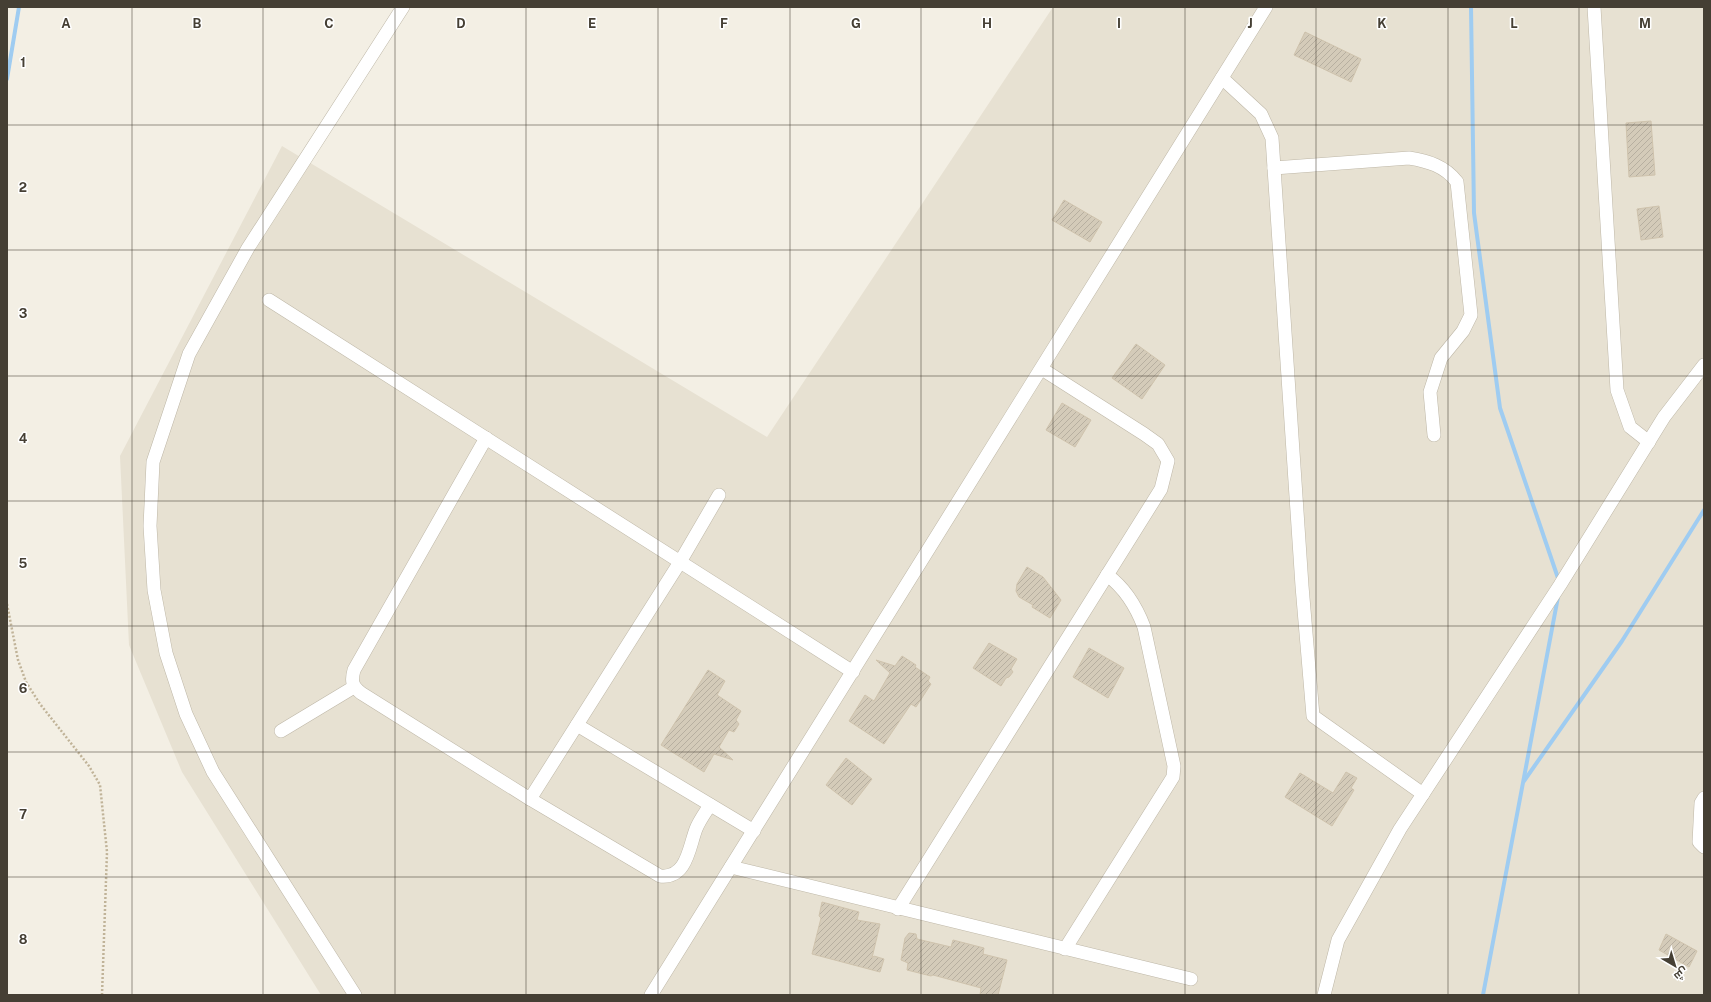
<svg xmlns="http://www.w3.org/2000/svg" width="1711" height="1002" viewBox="0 0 1711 1002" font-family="'Public Sans',Cairo,sans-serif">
	<defs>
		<pattern id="building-hatch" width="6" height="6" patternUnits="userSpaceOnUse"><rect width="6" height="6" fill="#d4cbb9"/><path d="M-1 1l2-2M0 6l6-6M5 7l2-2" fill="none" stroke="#b7afa0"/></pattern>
	</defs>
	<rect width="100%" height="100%" fill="#f3efe4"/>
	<polygon fill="#e7e1d2" points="1053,7 1704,7 1704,995 321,995 182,772 129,645 120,456 282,146 767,437"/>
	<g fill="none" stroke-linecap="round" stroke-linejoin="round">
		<g stroke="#9fccf1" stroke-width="4">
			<polyline points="1471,7 1474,213 1500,408 1559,581"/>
			<polyline points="7,79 19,7"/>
			<polyline points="1524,781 1622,641 1704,510"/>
			<polyline points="1483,995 1558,597"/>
		</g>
	</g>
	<g fill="url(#building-hatch)" stroke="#cfc3ad">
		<polygon points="1305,32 1361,59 1351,82 1294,55"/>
		<polygon points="1651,121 1655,175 1629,177 1626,123"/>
		<polygon points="1064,200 1102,222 1090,242 1052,220"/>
		<polygon points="1659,206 1663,237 1641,240 1637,209"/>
		<polygon points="1136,344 1165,365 1142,399 1112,378"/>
		<polygon points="1062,403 1091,420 1075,447 1046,430"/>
		<polygon points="1027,567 1043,577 1061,600 1050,618 1032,607 1033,605 1019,597 1016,591 1017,584"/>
		<polygon points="989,643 1017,659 1011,669 1013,672 1009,677 1006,678 1001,686 973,668"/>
		<polygon points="1089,648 1124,668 1108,698 1073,677"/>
		<polygon points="902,656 916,665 915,667 930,677 928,681 931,684 916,707 911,704 884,744 849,721 865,695 874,701 890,673 876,660 895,666"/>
		<polygon points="708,670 725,681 717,695 741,711 736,720 739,724 734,732 729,730 719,747 733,760 714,754 704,772 661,745"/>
		<polygon points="846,758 872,779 852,805 826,785"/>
		<polygon points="1346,772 1357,778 1351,788 1354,790 1332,826 1285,797 1300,773 1333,793"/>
		<polygon points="822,902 859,912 857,920 880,924 872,958 874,956 884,959 880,972 812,954 821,918 819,916"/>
		<polygon points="909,933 916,934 917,939 951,947 953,940 984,948 983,954 1007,960 998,995 980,995 981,988 933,975 931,976 907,970 908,963 901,960 905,938"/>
		<polygon points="1666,934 1697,951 1689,967 1659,950"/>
	</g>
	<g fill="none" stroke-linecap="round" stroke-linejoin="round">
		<g stroke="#beb7a7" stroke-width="14">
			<g id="minor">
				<polyline points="1594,7 1617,390 1630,427 1649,442"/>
				<polyline points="1222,78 1261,114 1272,138 1302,586 1313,716 1423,794"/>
				<path d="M1274 168 1409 158C1428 161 1445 166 1457 182L1471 315 1463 331 1441 358 1430 392 1434 435"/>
				<polyline points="269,300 853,672"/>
				<path d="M486 438 354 670C351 681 352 686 361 693L530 799 660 876C687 879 689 847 696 829 699 821 705 813 710 805"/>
				<polyline points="577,725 754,831"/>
				<polyline points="281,731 354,687"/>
				<polyline points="1704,798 1701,803 1699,842 1704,847"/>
				<polyline points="530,799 680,562 719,495"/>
				<polyline points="731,867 1191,979"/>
				<polyline points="898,909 1161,489 1168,461 1158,444 1144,434 1042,369"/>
				<path d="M1065 949 1173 777 1174 766 1144 627C1136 606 1125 588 1107 575"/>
				<polyline points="355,995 213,772 186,714 166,653 154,590 150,526 153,462 189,354 248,248 403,7"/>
				<polyline points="651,995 1266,7"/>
				<polyline points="1324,995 1338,940 1400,829 1560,585 1664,417 1704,365"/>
			</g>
		</g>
		<polyline stroke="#c0b398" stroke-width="2.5" stroke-dasharray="2 2" stroke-linecap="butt" points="7,604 18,660 26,682 40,704 89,766 100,785 107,852 102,995"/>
		<use href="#minor" stroke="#fff" stroke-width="13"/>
	</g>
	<path fill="none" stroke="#453f34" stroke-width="1" stroke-opacity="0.55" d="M132 7V995M263 7V995M395 7V995M526 7V995M658 7V995M790 7V995M921 7V995M1053 7V995M1185 7V995M1316 7V995M1448 7V995M1579 7V995M7 125H1704M7 250H1704M7 376H1704M7 501H1704M7 626H1704M7 752H1704M7 877H1704"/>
	<g font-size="13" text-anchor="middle" font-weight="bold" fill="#453f34" stroke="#fff" stroke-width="3" stroke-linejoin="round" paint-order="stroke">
		<text x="66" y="28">A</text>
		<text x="197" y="28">B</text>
		<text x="329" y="28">C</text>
		<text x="461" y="28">D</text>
		<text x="592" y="28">E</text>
		<text x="724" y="28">F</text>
		<text x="856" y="28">G</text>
		<text x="987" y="28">H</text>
		<text x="1119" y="28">I</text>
		<text x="1250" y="28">J</text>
		<text x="1382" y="28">K</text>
		<text x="1514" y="28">L</text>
		<text x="1645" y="28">M</text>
		<text x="23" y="67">1</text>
		<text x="23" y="192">2</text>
		<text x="23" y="318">3</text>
		<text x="23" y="443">4</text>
		<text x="23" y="568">5</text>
		<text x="23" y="693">6</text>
		<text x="23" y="819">7</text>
		<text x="23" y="944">8</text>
	</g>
	<rect width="1711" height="1002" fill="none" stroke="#453f34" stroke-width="16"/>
	<g transform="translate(1675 966) rotate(142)" stroke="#ffffff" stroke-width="3" paint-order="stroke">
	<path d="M0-3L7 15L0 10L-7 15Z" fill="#453f34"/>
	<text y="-6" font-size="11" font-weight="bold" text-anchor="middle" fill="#453f34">ش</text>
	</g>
</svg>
